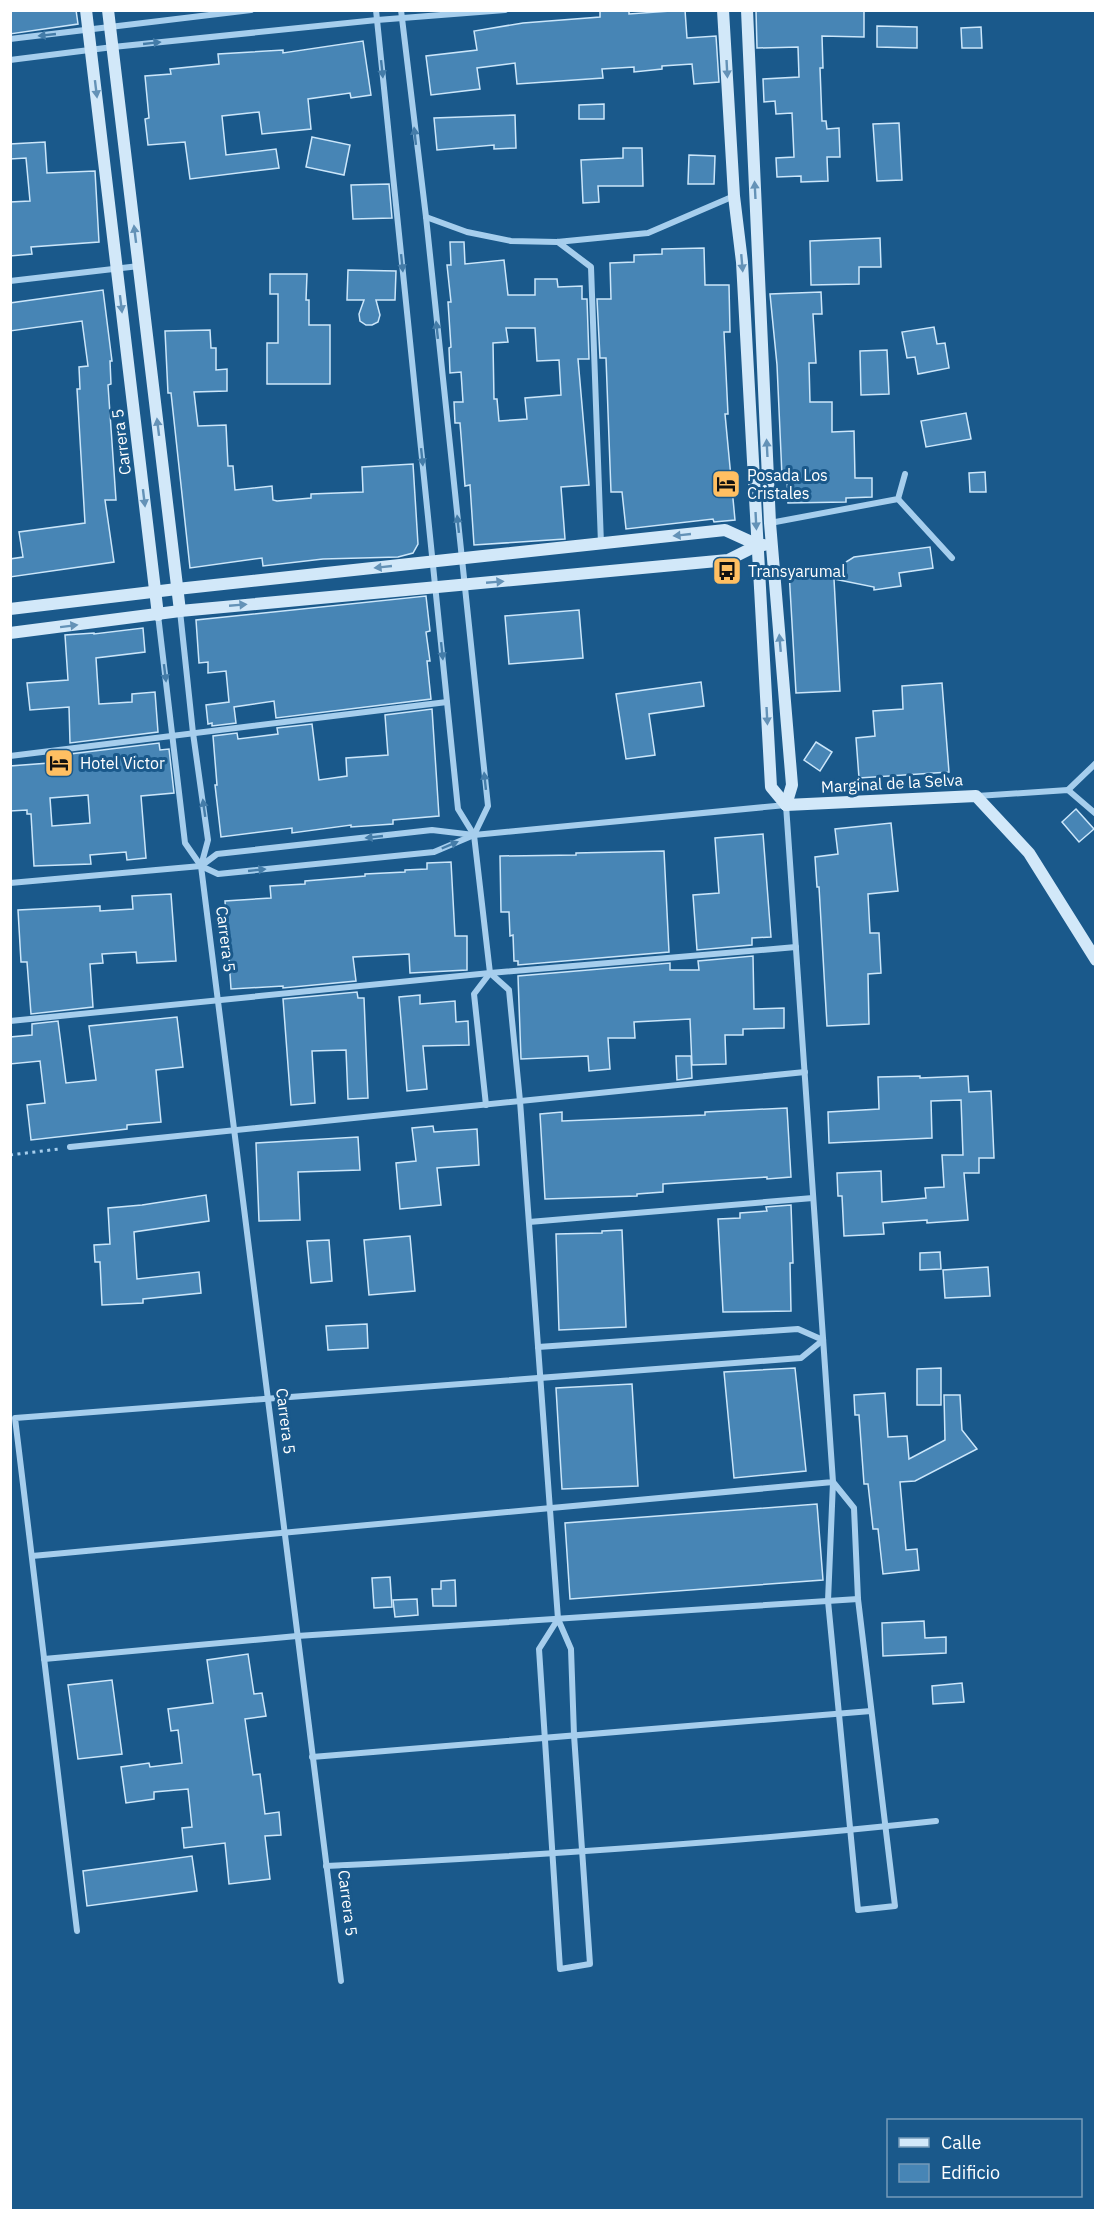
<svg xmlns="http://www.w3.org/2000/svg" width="1106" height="2221" viewBox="0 0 1106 2221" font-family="'IBM Plex Sans',sans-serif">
	<rect width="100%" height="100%" fill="#1a598b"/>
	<g fill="#4785b5" stroke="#cbe6fa" stroke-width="1.5" fill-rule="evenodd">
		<polygon points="10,10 76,10 78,24 10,34"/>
		<polygon points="629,10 629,14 685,10 687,38 716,36 719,82 694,84 692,64 662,66 662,69 634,72 634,67 602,69 603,78 517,84 515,63 477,68 480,89 431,95 426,56 477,50 474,31 523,23 600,17 600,11"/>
		<polygon points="756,10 864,10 864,37 822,36 823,68 820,68 822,121 826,121 827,129 839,128 840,157 827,157 828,181 801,182 801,176 777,177 776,158 794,157 792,113 776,114 775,101 764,102 763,79 799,77 798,47 757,48"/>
		<polygon points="877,26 917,27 917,48 877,47"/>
		<polygon points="981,27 982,48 962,48 961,28"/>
		<polygon points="363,41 371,95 351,98 350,93 308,99 311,129 262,134 259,112 222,116 226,155 276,149 279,168 190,179 185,142 148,145 145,119 149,118 145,76 171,74 170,69 219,64 218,54 283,50 283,53"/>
		<polygon points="604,104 604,119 579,119 579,105"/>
		<polygon points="515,115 516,148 494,149 494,145 437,150 434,118"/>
		<polygon points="899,123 902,180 877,181 873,124"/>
		<polygon points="312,137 350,145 344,175 306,167"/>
		<polygon points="45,142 47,173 95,171 99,242 31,247 32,254 10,256 10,202 30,201 26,158 10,159 10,144"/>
		<polygon points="623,148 642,148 643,186 598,186 599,202 583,203 581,160 623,158"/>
		<polygon points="689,155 715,156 714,184 688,184"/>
		<polygon points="389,184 392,218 353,219 351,185"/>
		<polygon points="880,238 881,267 859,267 859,284 811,285 810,241"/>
		<path d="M450 242H464L465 264 504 260 508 295H535V279H557L558 287 582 286V299H587L589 359H578L589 485 561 487 565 539 474 545 470 485 465 486 460 423H455L454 402H463L461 372 450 373 449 348 451 347 448 302H451L447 265H451ZM506 328H535L537 361 559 360 561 395 525 398 527 419 499 421 497 399H494L493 343 508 342Z"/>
		<polygon points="704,248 705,285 729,285 730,332 724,332 728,414 725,414 735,520 714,522 713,519 626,529 622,492 611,492 606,358 600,358 597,299 611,299 610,263 634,262 634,255 662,254 662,249"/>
		<polygon points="348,270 396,271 395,300 376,300 380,315 378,322 372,325 366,325 360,321 359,314 364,300 347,300"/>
		<polygon points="270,274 307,274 306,300 309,300 309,325 330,325 330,384 267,384 267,343 278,343 278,294 270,294"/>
		<polygon points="103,290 112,361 110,361 111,384 108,385 116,500 105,500 114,562 10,577 10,559 23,557 19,532 85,523 77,389 80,389 79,367 88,366 82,321 10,331 10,303"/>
		<polygon points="821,292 822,314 813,314 816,363 809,363 810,402 832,402 832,432 854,431 855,478 872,478 872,497 846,498 846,502 788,503 787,476 782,476 777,365 770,294"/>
		<polygon points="934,327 937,344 945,343 949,368 918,374 915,357 907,358 902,332"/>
		<polygon points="210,330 211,348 216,348 216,370 227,369 227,391 194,392 198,426 226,425 228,466 233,466 235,490 272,486 273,500 277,501 311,498 311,494 363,492 362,467 413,464 418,544 413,553 398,557 323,559 263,566 262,558 190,568 171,393 168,393 165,331"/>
		<polygon points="887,350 889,394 861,395 860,351"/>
		<polygon points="966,413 971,439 926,447 921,421"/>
		<polygon points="985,472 986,492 970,492 969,473"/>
		<polygon points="930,547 933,568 899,573 901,586 874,590 874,587 834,579 840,691 796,693 789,571 844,568 846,562 854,557"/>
		<polygon points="426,596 430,631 426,632 430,661 427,661 431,699 276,718 274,701 234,707 236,723 212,726 212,723 208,724 206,705 229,702 226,671 208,673 208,662 199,663 196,620"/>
		<polygon points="579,610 583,658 509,664 505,616"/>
		<polygon points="143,628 145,652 96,658 99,704 132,702 132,694 155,692 158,732 70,743 69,707 30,710 27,683 68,680 65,635 94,633 94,634"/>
		<polygon points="701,682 704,706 649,714 655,755 626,759 616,694"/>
		<polygon points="942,683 949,772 859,778 856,738 875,736 873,711 903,709 902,686"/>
		<polygon points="432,709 439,816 393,820 393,824 351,827 351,825 292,833 292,828 221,837 215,785 217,785 213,736 237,733 238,739 278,734 277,728 312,724 319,780 347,776 346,758 388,755 385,715"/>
		<polygon points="816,742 832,752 820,771 804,760"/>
		<path d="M159 743 160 750 169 749 174 793 141 796 146 858 127 860 126 852 90 855 91 864 34 866 31 814H27V810L10 811V766L49 763V760L71 759 70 754ZM88 795 90 823 52 826 50 798Z"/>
		<polygon points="1076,809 1094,829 1079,842 1062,822"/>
		<polygon points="891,823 898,891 868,894 870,933 879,933 881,973 868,974 869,1024 827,1026 819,887 817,887 815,857 838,854 835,829"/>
		<polygon points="763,834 771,937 752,938 752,945 697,950 693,895 719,893 715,838"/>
		<polygon points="664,851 669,952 518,965 518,961 514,961 513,935 510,936 509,912 501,912 500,856 576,855 576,853"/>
		<polygon points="451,862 455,936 467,936 467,970 410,973 409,954 353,957 356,981 283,988 283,986 231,989 225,901 271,898 270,886 305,884 305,881 365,876 365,874 405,872 405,870 427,869 427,863"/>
		<polygon points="171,894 176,961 137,963 136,952 102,954 103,963 90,964 93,1007 31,1014 27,962 21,962 18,910 100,906 100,911 133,909 132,896"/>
		<polygon points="753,956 754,1009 784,1008 784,1028 743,1029 743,1035 725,1035 726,1064 692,1065 690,1019 634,1022 635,1038 608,1038 610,1069 589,1071 588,1056 521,1059 518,976 670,963 670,970 699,970 698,961"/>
		<polygon points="357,992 358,998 364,998 368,1098 348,1099 346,1050 312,1051 315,1103 291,1105 283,999"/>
		<polygon points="420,995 420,1004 455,1001 456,1022 468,1021 469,1045 423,1046 427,1089 407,1091 399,997"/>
		<polygon points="177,1017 183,1067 156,1070 161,1122 127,1125 127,1129 31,1140 27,1105 45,1103 40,1061 10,1064 10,1037 32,1035 32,1024 58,1021 66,1083 96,1080 89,1026"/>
		<polygon points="676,1056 691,1056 692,1078 677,1080"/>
		<polygon points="920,1076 920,1078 968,1076 969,1092 991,1091 994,1158 979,1158 979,1173 964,1173 968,1220 927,1223 927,1220 883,1223 884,1234 844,1236 842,1196 838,1196 837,1173 881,1171 882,1202 926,1198 925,1188 944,1187 942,1155 963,1155 961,1100 931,1101 932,1138 829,1143 828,1112 879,1109 878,1077"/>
		<polygon points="787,1108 791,1177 767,1179 767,1177 663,1184 663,1192 637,1194 637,1196 545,1199 540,1114 562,1112 562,1121 705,1115 705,1112"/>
		<polygon points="433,1126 434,1132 477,1129 479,1165 437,1168 441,1205 400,1209 396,1163 416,1161 412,1128"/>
		<polygon points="358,1137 360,1170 298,1172 300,1220 259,1221 256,1143"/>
		<polygon points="206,1195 209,1221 134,1232 137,1279 199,1272 201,1293 143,1299 143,1303 102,1305 100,1262 95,1262 94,1245 110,1244 108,1208 142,1205"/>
		<polygon points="791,1205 793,1263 790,1263 791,1311 723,1312 718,1219 740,1218 740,1213 767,1211 766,1207"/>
		<polygon points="622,1230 626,1327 559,1330 556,1234 602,1233 602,1231"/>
		<polygon points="410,1236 415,1291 369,1295 364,1240"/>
		<polygon points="329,1240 332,1281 311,1283 307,1241"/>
		<polygon points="940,1252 941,1269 920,1270 920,1253"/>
		<polygon points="988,1267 990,1296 945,1298 943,1270"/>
		<polygon points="367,1324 368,1348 328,1350 326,1326"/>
		<polygon points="795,1368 806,1471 734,1478 724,1372"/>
		<polygon points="941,1368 941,1405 917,1405 917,1369"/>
		<polygon points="632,1384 638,1486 562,1489 556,1388"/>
		<polygon points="885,1393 888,1437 907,1436 909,1459 945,1440 944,1395 960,1395 962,1430 977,1449 915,1481 900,1482 906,1550 917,1549 919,1570 883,1574 878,1529 873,1529 868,1484 864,1484 859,1415 855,1415 854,1395"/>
		<polygon points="817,1504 823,1580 570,1599 565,1523"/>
		<polygon points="390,1577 392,1607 374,1608 372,1578"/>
		<polygon points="455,1580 456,1606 433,1606 432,1589 441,1589 441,1581"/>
		<polygon points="417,1599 418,1615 395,1617 393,1600"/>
		<polygon points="924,1621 925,1638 946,1637 946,1653 883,1656 882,1623"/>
		<polygon points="248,1654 254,1694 262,1693 266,1716 245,1719 253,1775 260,1774 265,1814 279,1812 281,1835 265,1836 270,1879 229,1884 225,1843 184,1848 182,1828 192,1827 188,1789 154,1792 154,1799 126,1803 121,1767 149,1763 150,1767 182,1763 178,1730 171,1731 168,1709 213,1703 207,1660"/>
		<polygon points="112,1680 122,1754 78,1759 68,1685"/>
		<polygon points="962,1683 964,1702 933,1704 932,1686"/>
		<polygon points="192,1856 197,1891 87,1906 83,1871"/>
	</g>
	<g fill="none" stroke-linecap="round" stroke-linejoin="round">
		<polyline stroke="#a6ceed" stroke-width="3" stroke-dasharray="3 4.5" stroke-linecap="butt" points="10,1155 59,1149"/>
		<g stroke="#a6ceed" stroke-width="6">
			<polyline points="376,10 458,809 474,835 490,973"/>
			<polyline points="10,39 251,10"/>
			<polyline points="10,60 113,47 377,20 505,10"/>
			<polyline points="426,217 467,232 511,241 557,242 648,233 734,196"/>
			<polyline points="558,242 591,267 601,544"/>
			<polyline points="10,281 139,266"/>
			<polyline points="898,499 952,558"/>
			<polyline points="770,523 898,499 905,474"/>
			<polyline points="180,611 193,733 208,840 201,866 341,1981"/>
			<polyline points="158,615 185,843 201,866"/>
			<polyline points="10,756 447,702"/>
			<polyline points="1068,790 1096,763"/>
			<polyline points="977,796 1068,790 1096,814"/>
			<polyline points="10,883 201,866 218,874 434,852 474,835 488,806 426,217 401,10"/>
			<polyline points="10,1021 490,973 796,947"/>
			<polyline points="486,1105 474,994 490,973 509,990 520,1101 558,1619"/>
			<polyline points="70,1147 805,1072"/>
			<polyline points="529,1222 813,1198"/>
			<polygon points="833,1482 854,1508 858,1599 895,1906 858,1910 828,1601"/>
			<polyline points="32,1556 833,1482 786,805 474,835 432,830 217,854 201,866"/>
			<polygon points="558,1619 571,1649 574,1735 590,1964 560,1969 539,1649"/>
			<polyline points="44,1659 297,1636 858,1599"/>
			<polyline points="312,1757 871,1711"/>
			<path d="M326 1866C530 1856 733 1843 936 1821"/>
			<polyline points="77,1931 15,1418 801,1358 823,1340 798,1329 538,1347"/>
		</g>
		<g stroke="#d2e8f9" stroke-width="12">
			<polyline points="86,10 158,615"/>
			<polyline points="108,10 180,611"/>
			<polyline points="723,10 734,196 742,262 771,787 786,805"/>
			<polyline points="747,10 770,523 792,785 786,805"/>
			<polyline points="10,609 177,589 725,530 758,545"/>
			<polyline points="10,633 180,611 728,560 758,545 764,545"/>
			<polyline points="786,805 976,796 1029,853 1096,960"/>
		</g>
	</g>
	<defs><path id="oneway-solid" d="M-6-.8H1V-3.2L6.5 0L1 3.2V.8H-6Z" transform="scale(1.5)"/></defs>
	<g fill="#447ca8">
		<use href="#oneway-solid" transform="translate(47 35) rotate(174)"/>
		<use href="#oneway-solid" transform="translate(152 43) rotate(-6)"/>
		<use href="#oneway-solid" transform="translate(382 69) rotate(84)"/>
		<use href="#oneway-solid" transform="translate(415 136) rotate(-96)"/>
		<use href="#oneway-solid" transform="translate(402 263) rotate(84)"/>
		<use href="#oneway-solid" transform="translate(437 330) rotate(-96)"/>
		<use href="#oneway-solid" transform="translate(422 457) rotate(84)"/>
		<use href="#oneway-solid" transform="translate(458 524) rotate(-96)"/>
		<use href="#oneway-solid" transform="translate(442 651) rotate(84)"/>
		<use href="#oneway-solid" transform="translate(165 673) rotate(83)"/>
		<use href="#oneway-solid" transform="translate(485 781) rotate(-96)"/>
		<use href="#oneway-solid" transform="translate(204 808) rotate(-98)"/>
		<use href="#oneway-solid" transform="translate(374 837) rotate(174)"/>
		<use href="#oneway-solid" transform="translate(450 845) rotate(-23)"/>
		<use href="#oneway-solid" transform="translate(257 870) rotate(-6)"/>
	</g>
	<g fill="#6492b7">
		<use href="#oneway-solid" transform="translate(727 69) rotate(87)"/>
		<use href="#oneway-solid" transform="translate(96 89) rotate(83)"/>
		<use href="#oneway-solid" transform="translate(755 190) rotate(-93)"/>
		<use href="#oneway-solid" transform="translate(135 234) rotate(-97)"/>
		<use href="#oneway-solid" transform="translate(742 263) rotate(85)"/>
		<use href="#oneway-solid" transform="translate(121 304) rotate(83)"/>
		<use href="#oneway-solid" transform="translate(158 427) rotate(-97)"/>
		<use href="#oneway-solid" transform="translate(767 448) rotate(-93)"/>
		<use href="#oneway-solid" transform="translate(144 498) rotate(83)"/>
		<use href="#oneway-solid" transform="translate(756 521) rotate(87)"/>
		<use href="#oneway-solid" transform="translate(682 535) rotate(174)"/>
		<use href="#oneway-solid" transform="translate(383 567) rotate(174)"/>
		<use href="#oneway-solid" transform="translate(495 582) rotate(-5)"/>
		<use href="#oneway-solid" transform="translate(238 605) rotate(-5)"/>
		<use href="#oneway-solid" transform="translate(69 626) rotate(-7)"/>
		<use href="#oneway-solid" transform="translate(780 643) rotate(-95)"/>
		<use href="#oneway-solid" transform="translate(767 716) rotate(87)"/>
	</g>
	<defs>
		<g id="hotel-square" transform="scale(1.5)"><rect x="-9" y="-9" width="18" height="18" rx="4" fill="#ffbf62" stroke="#1a598b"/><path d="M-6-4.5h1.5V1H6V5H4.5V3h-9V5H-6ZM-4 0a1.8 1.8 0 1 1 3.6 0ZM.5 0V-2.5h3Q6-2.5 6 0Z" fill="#111"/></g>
		<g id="bus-square" transform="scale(1.5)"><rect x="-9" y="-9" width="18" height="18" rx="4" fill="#ffbf62" stroke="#1a598b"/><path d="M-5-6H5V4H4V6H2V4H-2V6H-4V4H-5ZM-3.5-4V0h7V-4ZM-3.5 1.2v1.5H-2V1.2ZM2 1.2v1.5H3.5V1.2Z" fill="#111"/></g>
	</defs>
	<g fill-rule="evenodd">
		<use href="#hotel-square" x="726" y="484"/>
		<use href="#bus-square" x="727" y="571"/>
		<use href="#hotel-square" x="59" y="763"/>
	</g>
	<g text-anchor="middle" stroke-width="6" stroke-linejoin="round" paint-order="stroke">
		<g font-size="16" fill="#fff" stroke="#1a598b">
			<text transform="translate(121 442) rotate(-97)" y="6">Carrera 5</text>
			<text transform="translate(892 783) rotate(-3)" y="6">Marginal de la Selva</text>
			<text transform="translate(226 939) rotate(83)" y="6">Carrera 5</text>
			<text transform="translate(286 1421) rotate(83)" y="6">Carrera 5</text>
			<text transform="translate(348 1903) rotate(83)" y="6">Carrera 5</text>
		</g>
		<g font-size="16" fill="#fff" stroke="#1a598b" text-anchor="start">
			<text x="747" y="481">Posada Los<tspan x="747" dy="18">Cristales</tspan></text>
			<text x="748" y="577">Transyarumal</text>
			<text x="80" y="769">Hotel Victor</text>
		</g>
	</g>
	<rect width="1106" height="2221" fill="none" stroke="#ffffff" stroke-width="24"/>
	<rect x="887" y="2119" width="195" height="78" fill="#1a598b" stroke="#769bb9" stroke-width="1.5"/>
	<rect x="899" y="2138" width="30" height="9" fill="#d2e8f9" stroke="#769bb9" stroke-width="1.5"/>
	<text x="941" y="2149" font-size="18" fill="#ffffff">Calle</text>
	<rect x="899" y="2164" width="30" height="18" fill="#4785b5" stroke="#769bb9" stroke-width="1.5"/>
	<text x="941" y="2179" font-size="18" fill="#ffffff">Edificio</text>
</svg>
